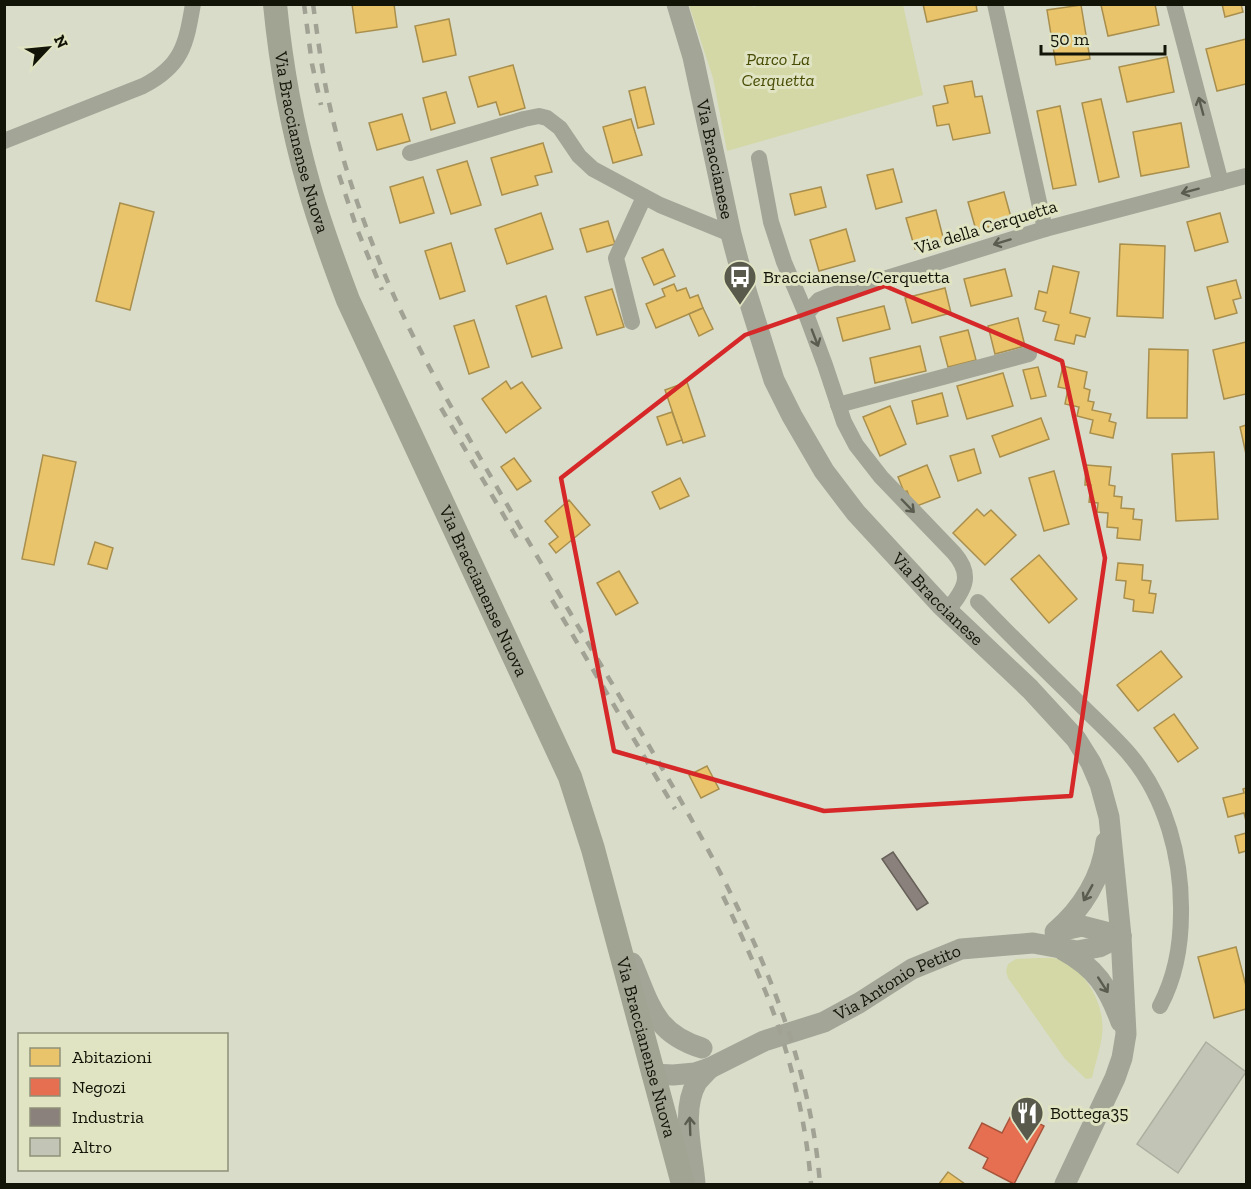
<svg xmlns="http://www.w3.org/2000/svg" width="1251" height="1189" viewBox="0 0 1251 1189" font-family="'Zilla Slab',serif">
	<rect width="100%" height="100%" fill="#dadcca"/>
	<g fill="#d3d8a6">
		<polygon points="752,4 753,7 764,4 903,5 923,95 727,151 713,78 689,5"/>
		<path d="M1039 958C1045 958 1052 957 1058 959 1087 970 1106 1006 1102 1036 1100 1050 1095 1064 1092 1078L1086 1079 1065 1059 1008 978 1006 971 1008 964 1016 959Z"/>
	</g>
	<g fill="#e9c46a" stroke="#a98f4d" stroke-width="1.5">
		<polygon points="352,4 394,4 397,27 356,33"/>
		<polygon points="923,4 976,4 977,11 927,22"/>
		<polygon points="1106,4 1155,4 1159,25 1108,36 1101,5"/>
		<polygon points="1222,4 1241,4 1243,12 1225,17"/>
		<polygon points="1081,5 1090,59 1056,65 1047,10"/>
		<polygon points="449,19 456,55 423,62 415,26"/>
		<polygon points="1246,39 1246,84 1217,91 1206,49"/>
		<polygon points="1167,57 1174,92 1127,102 1119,67"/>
		<polygon points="513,65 525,108 500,115 496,102 478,107 469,77"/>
		<polygon points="972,81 975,97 982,96 990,133 953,140 949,124 937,126 933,106 948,103 944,86"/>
		<polygon points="645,87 654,124 638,128 629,91"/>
		<polygon points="446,92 455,123 431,130 423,98"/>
		<polygon points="1101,99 1119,177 1099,182 1082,103"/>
		<polygon points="1060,106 1076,185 1053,189 1037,111"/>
		<polygon points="402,114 410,141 377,150 369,123"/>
		<polygon points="631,119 642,155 613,163 603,127"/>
		<polygon points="1181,123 1189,167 1141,176 1133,132"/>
		<polygon points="543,143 552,172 535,176 538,185 502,195 491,158"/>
		<polygon points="467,161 481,205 451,214 437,170"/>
		<polygon points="893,169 902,202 876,209 867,175"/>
		<polygon points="423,177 434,213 400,223 390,187"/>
		<polygon points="821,187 826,207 795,215 790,194"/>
		<polygon points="1004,192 1012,221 976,230 968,202"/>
		<polygon points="120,203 154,212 130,310 96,301"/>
		<polygon points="936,210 944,241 915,249 906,218"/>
		<polygon points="541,213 553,249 507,264 495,229"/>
		<polygon points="1220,213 1228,242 1195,251 1187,222"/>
		<polygon points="608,221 615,244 587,252 580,229"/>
		<polygon points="846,229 855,261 819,271 810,240"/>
		<polygon points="451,243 465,291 440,299 425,251"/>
		<polygon points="1120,244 1165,246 1163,318 1117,316"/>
		<polygon points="663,249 675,276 654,285 642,258"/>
		<polygon points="1053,266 1079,272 1070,313 1090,318 1085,337 1076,335 1074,344 1055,340 1059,325 1043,321 1046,312 1035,309 1039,291 1047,293"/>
		<polygon points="1005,269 1012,296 971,306 964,279"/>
		<polygon points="1236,280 1241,298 1233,300 1237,313 1215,319 1207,287"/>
		<polygon points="674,284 677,291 686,288 690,298 698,295 703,308 656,328 646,304 665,296 662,289"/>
		<polygon points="945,288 951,313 912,323 905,298"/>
		<polygon points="612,289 624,327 597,335 585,297"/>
		<polygon points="546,296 562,348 532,357 516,306"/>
		<polygon points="884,306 890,329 843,341 837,318"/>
		<polygon points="703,308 713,329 699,336 689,314"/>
		<polygon points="1018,318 1025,346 995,354 988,326"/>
		<polygon points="474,320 489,367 469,374 454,326"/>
		<polygon points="968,330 976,360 948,367 940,337"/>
		<polygon points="1246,342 1246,394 1224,399 1213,350"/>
		<polygon points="920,346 926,371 875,383 870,358"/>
		<polygon points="1149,349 1188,350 1187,418 1147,418"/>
		<polygon points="1063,366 1087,372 1084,388 1090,390 1088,401 1094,402 1092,410 1111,414 1109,421 1116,423 1113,438 1090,433 1093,420 1077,416 1079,407 1065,404 1068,389 1058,387"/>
		<polygon points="1038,367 1046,396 1031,399 1023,370"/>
		<polygon points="1003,373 1013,406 967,419 957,386"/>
		<polygon points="506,381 511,389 522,382 541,408 506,433 482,399"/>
		<polygon points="687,382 705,436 683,443 665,390"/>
		<polygon points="942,393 948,416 917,424 912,401"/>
		<polygon points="890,406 906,444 880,456 863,417"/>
		<polygon points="672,412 682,440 667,445 657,417"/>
		<polygon points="1041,418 1049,439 1000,457 992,436"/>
		<polygon points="1246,425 1246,454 1240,427"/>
		<polygon points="974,449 981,473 958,481 950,456"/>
		<polygon points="1214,452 1218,519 1176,521 1172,454"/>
		<polygon points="43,455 76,462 54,565 22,559"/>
		<polygon points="514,458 531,481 517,490 501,467"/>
		<polygon points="927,465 940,497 917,506 911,501 907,491 904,492 898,477"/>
		<polygon points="1086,465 1111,467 1109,485 1115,486 1114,496 1122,497 1121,508 1134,509 1133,519 1142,520 1140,540 1117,538 1118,528 1107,527 1108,513 1097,512 1098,503 1089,502 1091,485 1085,485"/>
		<polygon points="1054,471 1069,524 1044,531 1029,478"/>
		<polygon points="680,478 689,496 660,509 652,492"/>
		<polygon points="569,500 590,525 556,553 549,544 558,537 545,521"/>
		<polygon points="977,509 984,516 991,510 1016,535 985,565 953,533"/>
		<polygon points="95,542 113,548 107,569 88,564"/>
		<polygon points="1039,555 1077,599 1049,623 1011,579"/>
		<polygon points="1118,563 1143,565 1142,580 1151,581 1149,593 1156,594 1153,613 1133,611 1134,600 1124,598 1126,581 1116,580"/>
		<polygon points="619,571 638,603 616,615 597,583"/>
		<polygon points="1161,651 1182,677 1138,711 1117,685"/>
		<polygon points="1174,714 1198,748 1178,762 1154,728"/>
		<polygon points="707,766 719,789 701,798 689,775"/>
		<polygon points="1246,788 1246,821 1244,813 1228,817 1223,798 1244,793 1243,789"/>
		<polygon points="1246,833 1246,851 1239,853 1235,836"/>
		<polygon points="1236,947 1246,986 1246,1009 1214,1018 1198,957"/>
		<polygon points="948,1172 965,1184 939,1184"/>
	</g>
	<polygon fill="#e76f51" stroke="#a7543b" stroke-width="1.5" points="1014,1110 1044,1126 1014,1184 983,1168 988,1158 969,1148 982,1123 1002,1133"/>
	<polygon fill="#8a817c" stroke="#666059" stroke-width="1.5" points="893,852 928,903 917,910 882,859"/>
	<polygon fill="#c2c4b5" stroke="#adafa0" stroke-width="1.5" points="1206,1042 1246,1072 1178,1173 1137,1144"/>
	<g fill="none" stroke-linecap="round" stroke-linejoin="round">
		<g stroke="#a3a597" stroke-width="16">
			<polyline points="995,4 1045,229"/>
			<polyline points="1174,4 1221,183"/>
			<path d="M4 141 143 86C182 66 186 45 193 4"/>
			<polyline points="410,153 524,119 539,116 547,118 560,128 579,156 593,169 660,205 731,234"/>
			<polyline points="759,158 771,222 784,262 806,314"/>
			<polyline points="632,322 616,258 644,197"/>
			<polyline points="838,405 1029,354"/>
			<path d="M978 602C1009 634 1040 665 1072 696 1091 716 1112 734 1130 755 1166 798 1182 858 1181 913 1181 946 1176 976 1160 1006"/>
			<path d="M947 611C964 590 974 576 954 553L881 477 856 445 844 422 825 365 806 314 819 300 829 296 1045 229 1246 176"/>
		</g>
		<g stroke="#a3a597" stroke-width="21">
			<path id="s1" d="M677 4 693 57 731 234 747 294 774 380 792 416 824 471 856 513 940 604 1030 689 1076 739 1091 763 1100 784 1109 817 1121 936 1126 1034 1122 1058 1115 1078 1065 1184"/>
			<path d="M1056 931C1082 909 1102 877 1106 842"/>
			<polyline points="1055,932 1082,926 1121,936"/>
			<path d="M1063 950C1096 968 1108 987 1121 1022"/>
			<path d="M632 963C650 1005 654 1033 702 1048"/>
			<path id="s2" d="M652 1074 673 1075 695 1073 710 1068 764 1041 824 1022 859 1003 912 969 961 949 1033 943 1077 951 1099 947 1121 936"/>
			<path d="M695 1184C693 1153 680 1111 697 1082 701 1077 706 1072 710 1068"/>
		</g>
		<path stroke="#a2a493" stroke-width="24" id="s3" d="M275 4C281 66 292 127 309 186 320 225 334 263 348 300L570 777 593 849 683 1184"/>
		<g stroke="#a1a294" stroke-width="4.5" stroke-dasharray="10 10" stroke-linecap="butt">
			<polyline points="304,4 312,64 321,105"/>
			<path d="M313 4C318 39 322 73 330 107 343 166 364 225 387 280 415 346 452 408 487 470 534 551 581 632 629 712 716 859 806 1010 820 1184"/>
			<polyline points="339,175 357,229 382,290"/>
			<polyline points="441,408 521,545"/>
			<polyline points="552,600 675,809"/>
			<path d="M723 896C738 928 753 960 766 993 790 1053 806 1120 811 1184"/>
		</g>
	</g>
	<defs><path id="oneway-shaft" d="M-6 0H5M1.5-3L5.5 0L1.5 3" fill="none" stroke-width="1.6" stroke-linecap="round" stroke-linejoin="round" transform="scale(1.5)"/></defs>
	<g stroke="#5b5c50">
		<use href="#oneway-shaft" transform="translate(1201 106) rotate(-105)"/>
		<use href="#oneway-shaft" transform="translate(1190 191) rotate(165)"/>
		<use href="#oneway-shaft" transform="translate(1002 242) rotate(163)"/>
		<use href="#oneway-shaft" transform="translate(815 338) rotate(69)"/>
		<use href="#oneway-shaft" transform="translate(908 506) rotate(46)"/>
		<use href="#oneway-shaft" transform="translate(1088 893) rotate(119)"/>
		<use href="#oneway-shaft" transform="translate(1103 985) rotate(57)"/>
		<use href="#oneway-shaft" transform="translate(690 1126) rotate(-92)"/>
	</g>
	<path fill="none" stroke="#d62828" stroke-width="4.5" stroke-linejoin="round" d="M885 286 1062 361 1105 558 1071 796 824 811 614 751 561 478 745 335Z"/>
	<defs>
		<g id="bus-pin" transform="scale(1.725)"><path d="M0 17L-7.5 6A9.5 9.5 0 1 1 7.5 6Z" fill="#595a4c" stroke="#e0e4c2"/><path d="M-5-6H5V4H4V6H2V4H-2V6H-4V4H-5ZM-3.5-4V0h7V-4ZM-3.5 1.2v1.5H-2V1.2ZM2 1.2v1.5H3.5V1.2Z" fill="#fff"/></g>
		<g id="restaurant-pin" transform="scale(1.725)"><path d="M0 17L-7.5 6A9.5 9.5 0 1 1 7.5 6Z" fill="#595a4c" stroke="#e0e4c2"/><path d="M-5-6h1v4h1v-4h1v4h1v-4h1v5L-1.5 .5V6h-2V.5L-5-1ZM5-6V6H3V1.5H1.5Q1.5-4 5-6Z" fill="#fff"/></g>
	</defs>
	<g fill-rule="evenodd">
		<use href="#bus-pin" x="740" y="277"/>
		<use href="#restaurant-pin" x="1027" y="1113"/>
	</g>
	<g text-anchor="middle" stroke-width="6" stroke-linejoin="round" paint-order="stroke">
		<g font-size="18" font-style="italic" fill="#484c04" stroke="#e0e4c2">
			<text x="778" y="65">Parco La<tspan x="778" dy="21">Cerquetta</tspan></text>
		</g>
		<g font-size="18" fill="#131408" stroke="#e0e4c2">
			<text dy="6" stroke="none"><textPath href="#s3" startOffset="141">Via Braccianense Nuova</textPath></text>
			<text dy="6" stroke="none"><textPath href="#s1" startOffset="160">Via Braccianese</textPath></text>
			<text transform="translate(986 227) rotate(-17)" y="6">Via della Cerquetta</text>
			<text dy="6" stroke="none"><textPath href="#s3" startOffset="627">Via Braccianense Nuova</textPath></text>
			<text dy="6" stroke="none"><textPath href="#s1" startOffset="664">Via Braccianese</textPath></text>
			<text dy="6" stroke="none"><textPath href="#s2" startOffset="266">Via Antonio Petito</textPath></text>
			<text dy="6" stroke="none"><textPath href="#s3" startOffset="1113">Via Braccianense Nuova</textPath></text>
		</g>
		<g font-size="18" fill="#131408" stroke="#e0e4c2" text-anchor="start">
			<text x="763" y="283">Braccianense/Cerquetta</text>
			<text x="1050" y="1119">Bottega35</text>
		</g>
	</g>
	<rect width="1251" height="1189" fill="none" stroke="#131408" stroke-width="12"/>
	<rect x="18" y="1033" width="210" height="138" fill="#e0e4c2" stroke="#8e9178" stroke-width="1.5"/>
	<rect x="30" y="1048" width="30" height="18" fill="#e9c46a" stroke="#8e9178" stroke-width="1.5"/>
	<text x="72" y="1063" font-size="18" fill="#131408">Abitazioni</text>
	<rect x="30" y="1078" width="30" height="18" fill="#e76f51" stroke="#8e9178" stroke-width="1.5"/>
	<text x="72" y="1093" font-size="18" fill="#131408">Negozi</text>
	<rect x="30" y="1108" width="30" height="18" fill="#8a817c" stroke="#8e9178" stroke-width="1.5"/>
	<text x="72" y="1123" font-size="18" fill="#131408">Industria</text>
	<rect x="30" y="1138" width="30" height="18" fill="#c2c4b5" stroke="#8e9178" stroke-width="1.5"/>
	<text x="72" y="1153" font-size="18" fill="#131408">Altro</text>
	<g transform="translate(48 48) rotate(64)" stroke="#e0e4c2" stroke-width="4.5" paint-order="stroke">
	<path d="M0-4.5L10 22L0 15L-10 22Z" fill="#131408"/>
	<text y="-9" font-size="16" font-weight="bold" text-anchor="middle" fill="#131408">N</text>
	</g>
	<path d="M1041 45v9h124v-9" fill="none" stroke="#131408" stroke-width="3"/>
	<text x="1050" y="45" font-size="18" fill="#131408" stroke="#e0e4c2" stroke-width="4.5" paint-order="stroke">50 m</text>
</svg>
